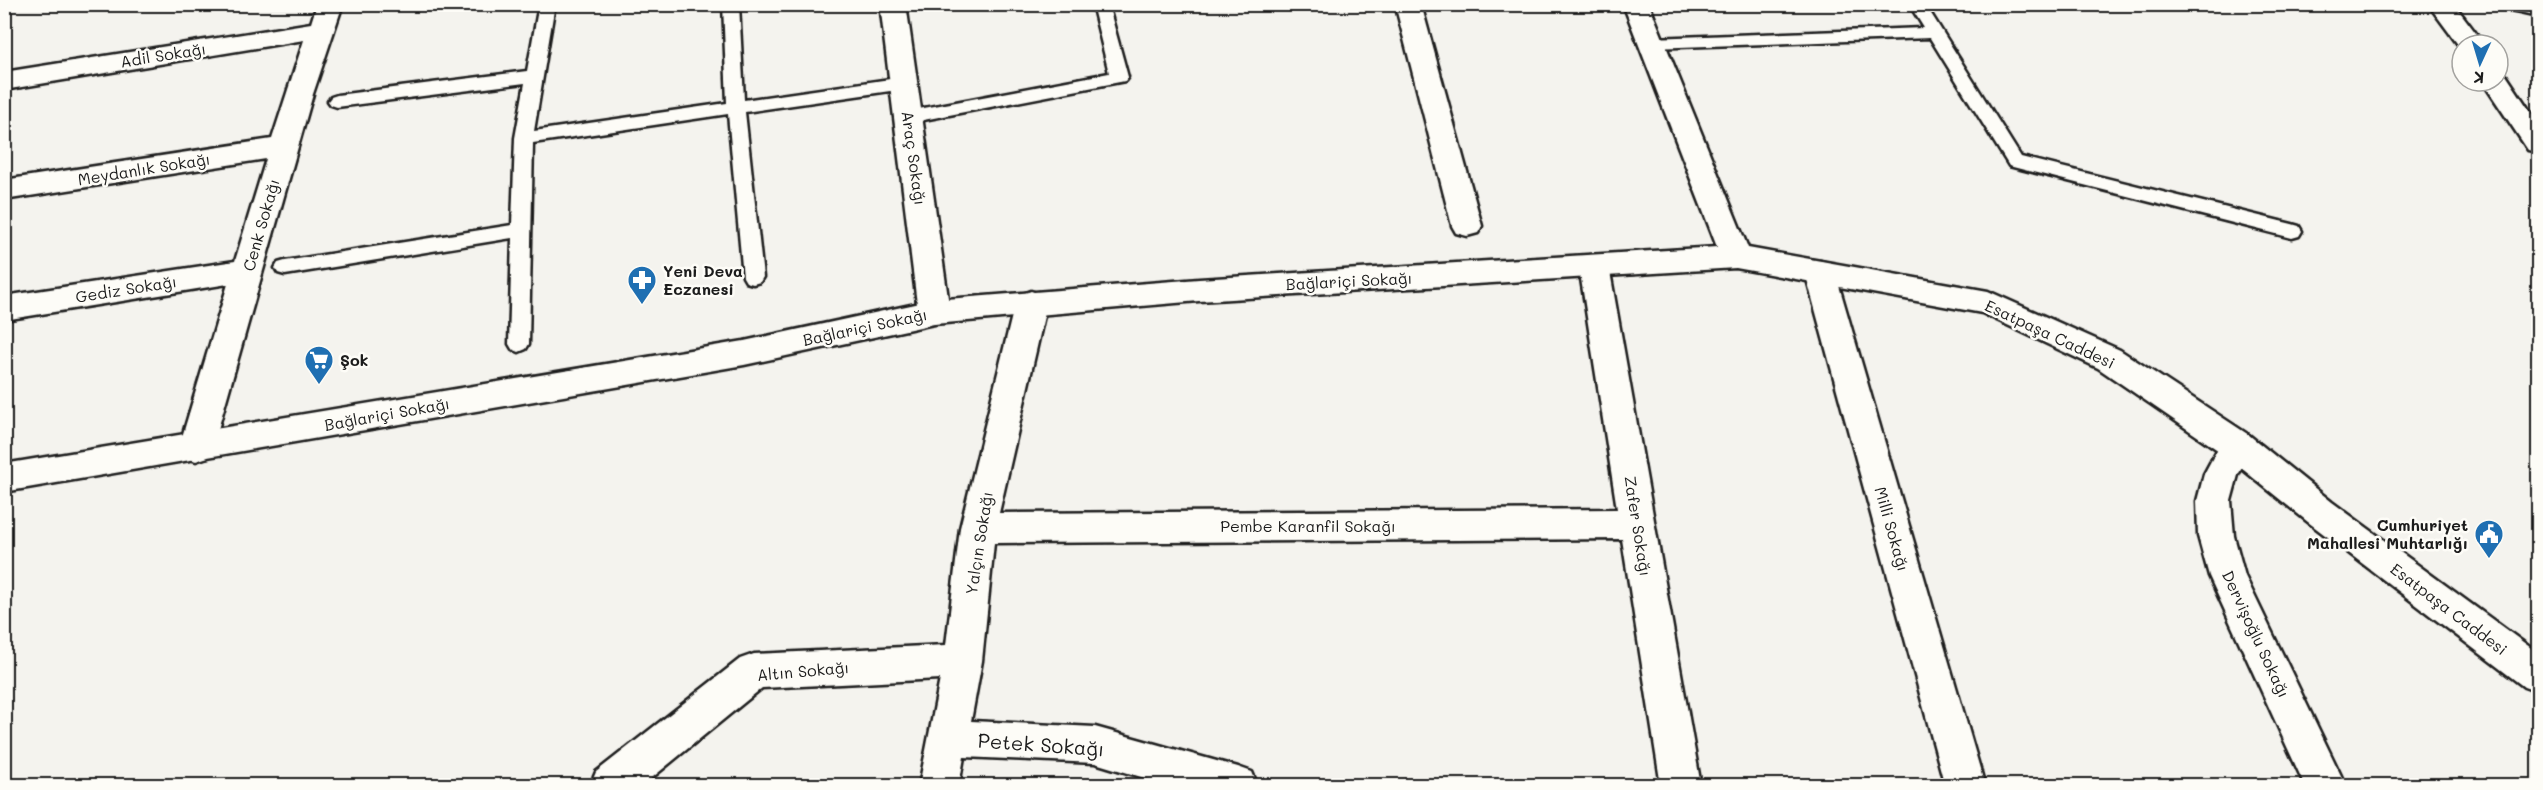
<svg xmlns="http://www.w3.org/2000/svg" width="2543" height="790" viewBox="0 0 2543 790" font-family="Mali,sans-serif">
	<rect width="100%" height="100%" fill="#f4f3ee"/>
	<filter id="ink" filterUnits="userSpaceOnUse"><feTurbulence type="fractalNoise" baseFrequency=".0167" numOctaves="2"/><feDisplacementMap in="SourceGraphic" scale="12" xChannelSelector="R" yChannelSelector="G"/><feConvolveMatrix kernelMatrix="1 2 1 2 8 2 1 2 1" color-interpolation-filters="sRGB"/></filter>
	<g filter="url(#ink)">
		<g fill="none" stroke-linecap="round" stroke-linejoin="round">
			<g stroke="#1c1c1c" stroke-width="5">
				<g id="lane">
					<polygon points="539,4 555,4 534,131 727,103 723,4 739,4 744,100 904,77 910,79 913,83 910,87 904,89 745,112 763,277 760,282 753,284 746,282 743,277 728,114 533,143 529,344 526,349 519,352 512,349 509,344 512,238 285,275 278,273 275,268 278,263 285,261 512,225 515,138 525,83 337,107 331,105 328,101 331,97 337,95 527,71"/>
					<polygon points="1092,4 1108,4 1128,77 1125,81 908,123 902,121 899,117 902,113 908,111 1109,73"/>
					<polygon points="1909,4 1925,4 2021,157 2292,224 2299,226 2302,231 2299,236 2292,238 2009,166 1930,38 1651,48 1645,47 1643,43 1645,39 1651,38 1924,28"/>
				</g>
			</g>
			<g stroke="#1c1c1c" stroke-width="5">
				<g id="street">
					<polygon points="317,4 343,4 313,94 213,447 208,457 196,461 184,457 179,447 228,284 4,320 4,296 235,261 266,159 4,200 4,180 272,139 304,40 4,90 4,72 311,23"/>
					<polygon points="880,4 906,4 950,312 945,320 934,324 923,320 918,312"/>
					<polygon points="1395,4 1421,4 1482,226 1478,233 1467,236 1456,233 1452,226"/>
					<polygon points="2428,4 2454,4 2485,45 2462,45 2462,50"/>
					<polygon points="2503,4 2538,4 2538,16 2506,9"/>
					<polygon points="2498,73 2506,75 2538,123 2538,152 2528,150 2482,81 2498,81"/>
					<polygon points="1594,255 1605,258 1609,266 1701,786 1661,786 1622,539 994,543 982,661 971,721 1095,727 1238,767 1252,772 1258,786 1171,786 1095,763 964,757 959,786 919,786 940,679 762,688 642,786 590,786 596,772 740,659 754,654 946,645 960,528 1015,303 1020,295 1031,291 1042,295 1047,303 999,513 1617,509 1579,266 1583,258"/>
					<polygon points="1820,261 1831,264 1835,272 1985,786 1945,786 1805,272 1809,264"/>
					<polygon points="2237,431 2249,435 2254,445 2238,475 2231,501 2234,536 2245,576 2346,786 2305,786 2209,576 2198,536 2197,501 2204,474 2225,435"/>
				</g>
			</g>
			<g stroke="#1c1c1c" stroke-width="5">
				<polygon id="secondary" points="1623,4 1649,4 1748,248 1988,291 2120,350 2249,435 2332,502 2538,653 2538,692 2524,687 2308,522 2225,455 2098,368 1982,313 1736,268 1199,301 934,324 744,365 4,492 4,464 744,341 934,300 1199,279 1717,247"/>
			</g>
			<use href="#lane" fill="#fdfcf7" fill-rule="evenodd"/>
			<use href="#street" fill="#fdfcf7" fill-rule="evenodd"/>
			<use href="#secondary" fill="#fdfcf7" fill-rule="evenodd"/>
		</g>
	</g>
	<defs>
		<g id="pharmacy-pin" transform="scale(1.5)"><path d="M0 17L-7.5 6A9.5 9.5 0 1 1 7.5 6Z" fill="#1f6fb2" stroke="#fdfcf7"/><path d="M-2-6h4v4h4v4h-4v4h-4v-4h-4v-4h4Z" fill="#fff"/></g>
		<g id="supermarket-pin" transform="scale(1.5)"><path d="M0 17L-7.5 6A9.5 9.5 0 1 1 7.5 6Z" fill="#1f6fb2" stroke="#fdfcf7"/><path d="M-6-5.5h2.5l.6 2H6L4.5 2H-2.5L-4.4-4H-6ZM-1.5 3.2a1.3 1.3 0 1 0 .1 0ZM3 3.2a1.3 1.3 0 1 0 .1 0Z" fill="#fff"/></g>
		<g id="civic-pin" transform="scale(1.5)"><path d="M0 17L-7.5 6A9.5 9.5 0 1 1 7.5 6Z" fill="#1f6fb2" stroke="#fdfcf7"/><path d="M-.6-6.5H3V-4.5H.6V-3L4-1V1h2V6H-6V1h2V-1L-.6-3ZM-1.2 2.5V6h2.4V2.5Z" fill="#fff"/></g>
	</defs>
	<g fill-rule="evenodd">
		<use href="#pharmacy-pin" x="642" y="280"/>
		<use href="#supermarket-pin" x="319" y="360"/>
		<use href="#civic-pin" x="2489" y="534"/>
	</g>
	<g text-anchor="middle" stroke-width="5" stroke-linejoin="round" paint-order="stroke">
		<g font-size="16" fill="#1c1c1c" stroke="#fdfcf7">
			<text transform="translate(163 55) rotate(-9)" y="6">Adil Sokağı</text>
			<text transform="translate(914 158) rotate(82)" y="6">Araç Sokağı</text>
			<text transform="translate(144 169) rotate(-9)" y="6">Meydanlık Sokağı</text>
			<text transform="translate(261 225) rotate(-74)" y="6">Cenk Sokağı</text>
			<text transform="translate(1349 281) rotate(-3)" y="6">Bağlariçi Sokağı</text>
			<text transform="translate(126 289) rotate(-9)" y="6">Gediz Sokağı</text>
			<text transform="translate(865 327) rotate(-12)" y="6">Bağlariçi Sokağı</text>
			<text transform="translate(2050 334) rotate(25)" y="6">Esatpaşa Caddesi</text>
			<text transform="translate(387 414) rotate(-10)" y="6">Bağlariçi Sokağı</text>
			<text x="1308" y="532">Pembe Karanfil Sokağı</text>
			<text transform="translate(1638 526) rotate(81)" y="6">Zafer Sokağı</text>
			<text transform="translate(1892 529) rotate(74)" y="6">Milli Sokağı</text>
			<text transform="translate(979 543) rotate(-81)" y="6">Yalçın Sokağı</text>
			<text transform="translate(2449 609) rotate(37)" y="6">Esatpaşa Caddesi</text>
			<text transform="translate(2256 634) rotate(65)" y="6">Dervişoğlu Sokağı</text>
			<text transform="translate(803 671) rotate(-5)" y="6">Altın Sokağı</text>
		</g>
		<g font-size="16" font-weight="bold" fill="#1c1c1c" stroke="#fdfcf7" text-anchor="start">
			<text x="663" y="277">Yeni Deva<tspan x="663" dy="18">Eczanesi</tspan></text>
			<text x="340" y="366">Şok</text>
			<text x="2468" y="531" text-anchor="end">Cumhuriyet<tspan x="2468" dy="18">Mahallesi Muhtarlığı</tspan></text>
		</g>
		<g font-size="20" fill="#1c1c1c" stroke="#fdfcf7">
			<text transform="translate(1041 745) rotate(4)" y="7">Petek Sokağı</text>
		</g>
	</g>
	<rect width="2543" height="790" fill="none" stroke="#fdfcf7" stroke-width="24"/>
	<rect x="12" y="12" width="2519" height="766" fill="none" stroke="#1c1c1c" stroke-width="2" filter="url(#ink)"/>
	<g transform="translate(2480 63) rotate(184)"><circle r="28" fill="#fdfcf7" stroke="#a3a29f" stroke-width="1.5"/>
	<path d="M0-4.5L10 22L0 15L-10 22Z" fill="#1f6fb2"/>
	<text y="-9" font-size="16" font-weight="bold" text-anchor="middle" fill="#1c1c1c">K</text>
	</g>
</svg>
